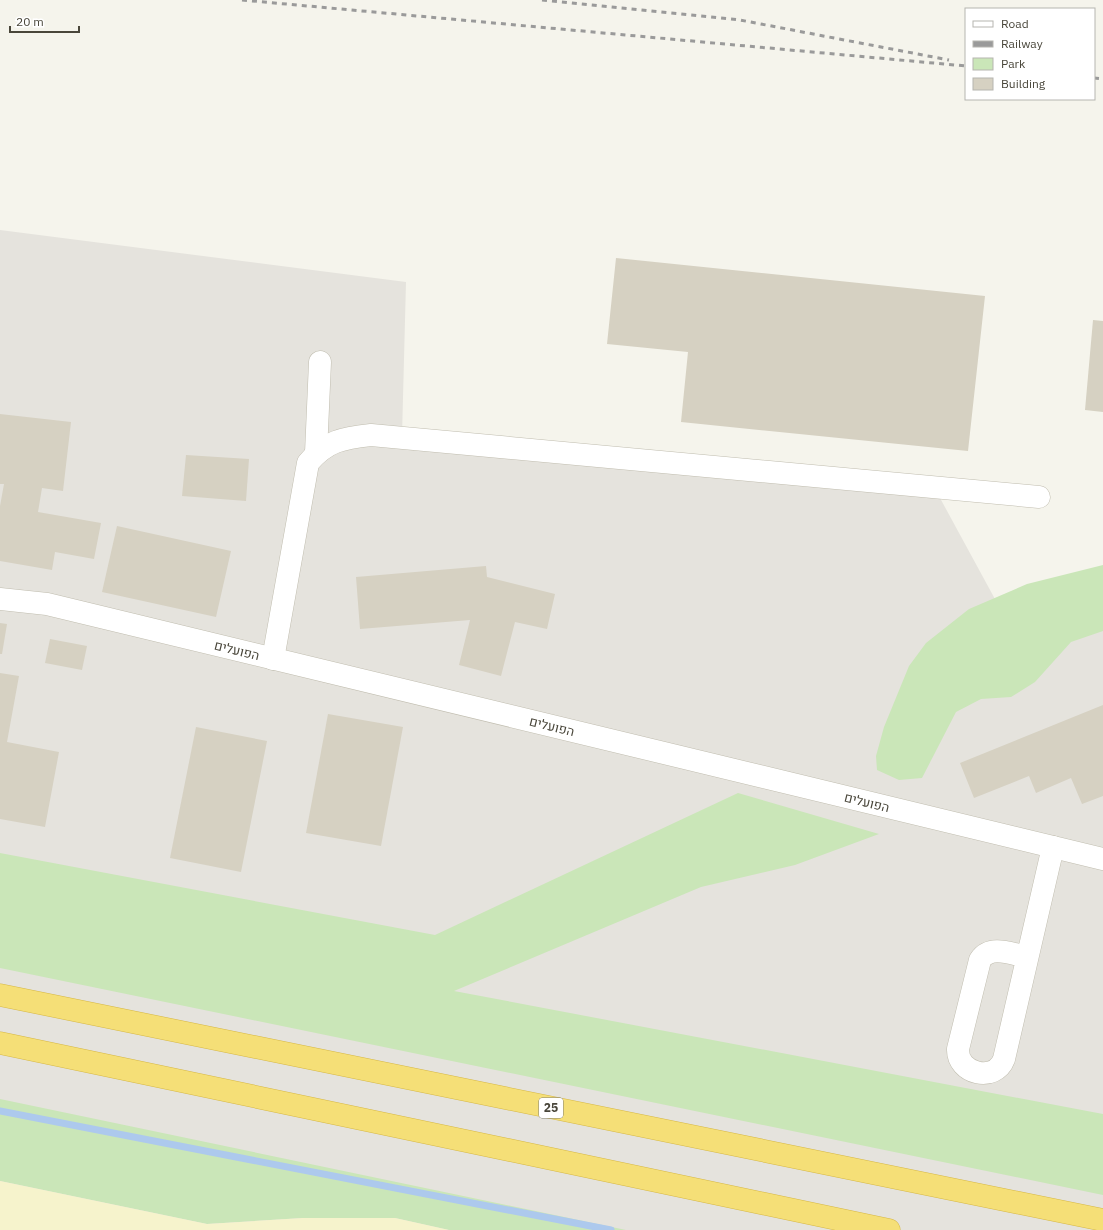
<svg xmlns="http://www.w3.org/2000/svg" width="1103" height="1230" viewBox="0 0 1103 1230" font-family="'IBM Plex Sans',Heebo,sans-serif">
	<rect width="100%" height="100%" fill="#f5f4ec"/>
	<polygon fill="#e5e3dd" points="0,230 406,282 402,436 940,498 1008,623 1103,605 1103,1230 0,1230"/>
	<g fill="#cae6b8">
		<polygon points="1103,565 1103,631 1071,642 1035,682 1011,697 981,699 956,712 922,778 899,780 877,770 876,756 884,727 909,666 926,643 969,609 1027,584"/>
		<polygon points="738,793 879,834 795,865 701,887 454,991 1103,1114 1103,1195 0,968 0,853 435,935"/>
		<polygon points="0,1099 626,1230 449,1230 395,1218 303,1218 207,1224 0,1181"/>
	</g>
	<polygon fill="#f6f3cc" points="0,1181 207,1224 303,1218 395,1218 449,1230 0,1230"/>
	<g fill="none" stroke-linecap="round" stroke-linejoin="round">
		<polyline stroke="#adc9ed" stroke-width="7" points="0,1111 611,1230"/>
	</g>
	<g fill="#d6d1c2">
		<polygon points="616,258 985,296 968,451 681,422 688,352 607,344"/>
		<polygon points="1093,320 1103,321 1103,412 1085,410"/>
		<polygon points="0,414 71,422 63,491 42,488 38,512 101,523 94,559 55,552 52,570 0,561 0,506 4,484 0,484"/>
		<polygon points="186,455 249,459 246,501 182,496"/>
		<polygon points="117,526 231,551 216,617 102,592"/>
		<polygon points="486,566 487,577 555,594 547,629 515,622 501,676 459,665 470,620 360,629 356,577"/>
		<polygon points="0,623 7,624 2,654 0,654"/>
		<polygon points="50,639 87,646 82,670 45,663"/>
		<polygon points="0,673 19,676 7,742 59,752 45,827 0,819"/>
		<polygon points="1103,705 1103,796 1082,804 1071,778 1036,793 1029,776 974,798 960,763"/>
		<polygon points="328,714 403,727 381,846 306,833"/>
		<polygon points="196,727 267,741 241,872 170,858"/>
	</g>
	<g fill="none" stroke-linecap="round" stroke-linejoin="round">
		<g stroke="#c0bdaf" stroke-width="23">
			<g id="minor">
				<polyline points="316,453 320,362"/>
				<polyline points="0,599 47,604 1103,859"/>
				<path d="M273 659 308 463C326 441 343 438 371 435L1039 497"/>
				<path d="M1027 957C1012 954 990 944 980 960L958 1049C957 1074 995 1083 1004 1059L1053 847"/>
			</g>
		</g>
		<g stroke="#d5b746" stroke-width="23">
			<g id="highway">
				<polyline points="0,995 1103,1220"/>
				<polyline points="0,1043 889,1230"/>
			</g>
		</g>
		<use href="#minor" stroke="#fff" stroke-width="22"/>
		<use href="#highway" stroke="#f5df77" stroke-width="22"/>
		<g stroke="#9a9a9a" stroke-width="3" stroke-dasharray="5 5" stroke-linecap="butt">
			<polyline points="242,0 966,66"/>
			<polyline points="542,0 740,20 949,60"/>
			<polyline points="1094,78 1103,79"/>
		</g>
	</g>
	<g text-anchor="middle" stroke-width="3.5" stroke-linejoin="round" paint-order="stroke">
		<rect fill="#fff" stroke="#807e75" stroke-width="1" x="539" y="1098" width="24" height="20" rx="3"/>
		<g font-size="12" font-weight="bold" fill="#49463a">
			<text x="551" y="1112">25</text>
		</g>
		<g font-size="13" fill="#49463a" stroke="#fff">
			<text transform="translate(237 650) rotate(14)" y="5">הפועלים</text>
			<text transform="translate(552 726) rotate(14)" y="5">הפועלים</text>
			<text transform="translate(867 802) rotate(14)" y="5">הפועלים</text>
		</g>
	</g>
	<rect x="965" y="8" width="130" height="92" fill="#ffffff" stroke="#b6b5b0"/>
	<rect x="973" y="21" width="20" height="6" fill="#ffffff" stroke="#b6b5b0"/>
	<text x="1001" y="28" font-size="12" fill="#49463a">Road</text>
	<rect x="973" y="41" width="20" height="6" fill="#9a9a9a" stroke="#b6b5b0"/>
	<text x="1001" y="48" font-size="12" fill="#49463a">Railway</text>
	<rect x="973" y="58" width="20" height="12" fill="#cae6b8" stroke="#b6b5b0"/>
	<text x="1001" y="68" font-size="12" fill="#49463a">Park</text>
	<rect x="973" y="78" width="20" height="12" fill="#d6d1c2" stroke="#b6b5b0"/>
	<text x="1001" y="88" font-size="12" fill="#49463a">Building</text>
	<path d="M10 26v6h69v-6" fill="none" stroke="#49463a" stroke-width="2"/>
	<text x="16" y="26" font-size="12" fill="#49463a" stroke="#ffffff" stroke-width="3" paint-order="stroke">20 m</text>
</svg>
